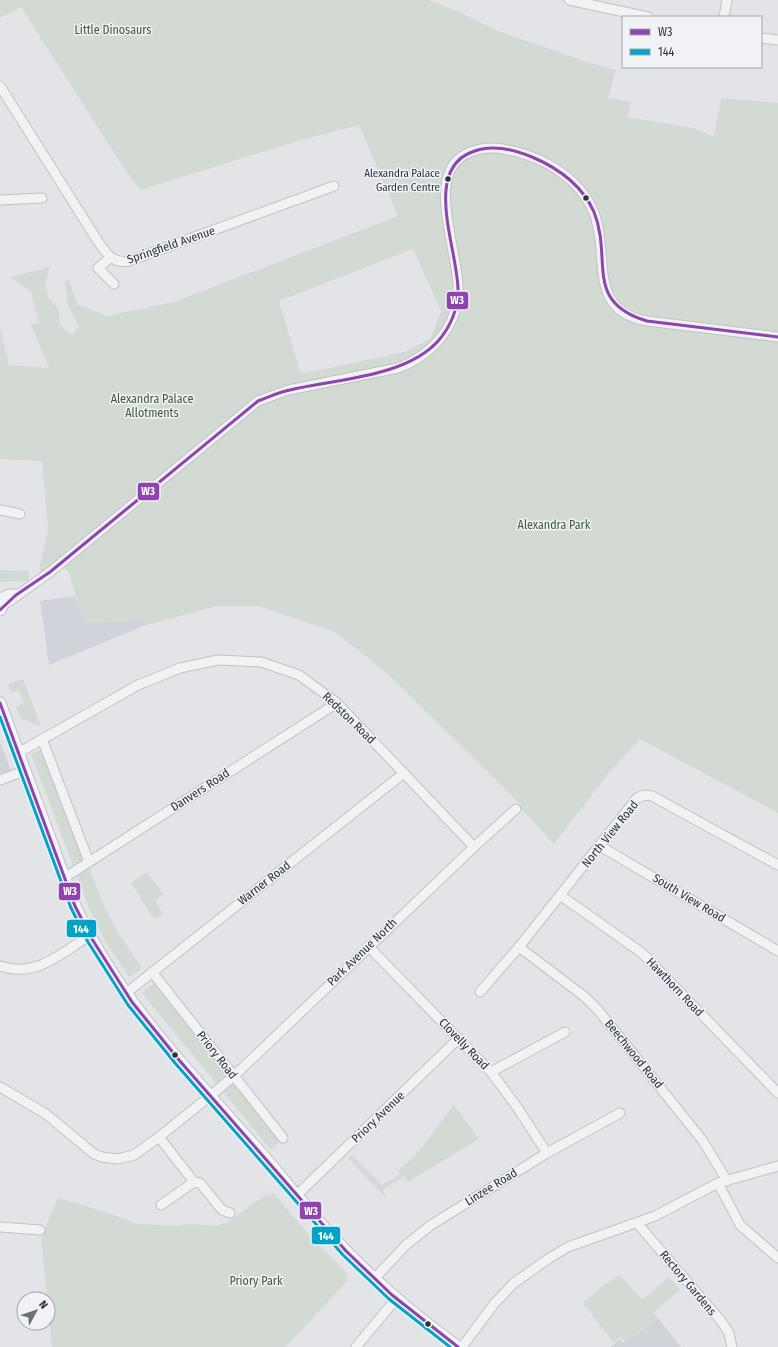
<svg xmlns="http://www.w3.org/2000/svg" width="778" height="1347" viewBox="0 0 778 1347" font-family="'Fira Sans Condensed',sans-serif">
	<rect width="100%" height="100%" fill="#e2e4e7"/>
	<g fill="#d1d3da">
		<polygon points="75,596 84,623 143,619 143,626 49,665 40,601"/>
		<polygon points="0,742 12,773 0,776"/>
		<polygon points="658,1318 681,1347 610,1347 620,1339 623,1343"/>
	</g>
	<g fill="#d3dad3" fill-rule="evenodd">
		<path d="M0 0H428L459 12 496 30 587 62 616 70 608 98 631 102 628 117 694 128 714 137 721 98 778 103V813L640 739 608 774 554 844 522 810 520 804 388 674 335 632 258 606H217L143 626V619L84 623 69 573 56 560 40 573V565L48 528 42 461 0 459V328L9 365 49 368 31 325 39 323 31 292 10 277 50 267 45 284 48 297 59 310 60 325 72 335 79 327 68 305 65 281 69 280 77 304 107 316 174 302 398 216 359 125 301 140 140 190 125 170 21 7 0 18ZM413 249 441 311 430 339 404 352 301 374 279 301Z"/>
		<polygon points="0,570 29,571 29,581 0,582"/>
		<polygon points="23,679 41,727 21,718 16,707 24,703 19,690 11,693 8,684"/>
		<polygon points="43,749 104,906 118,933 142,968 129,977 105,941 91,913 31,754"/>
		<polygon points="147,872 163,894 155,900 163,914 154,919 131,883"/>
		<polygon points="154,983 280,1141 271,1150 142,993"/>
		<polygon points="454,1105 479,1139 408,1182 404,1176 383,1190 386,1196 384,1196 348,1158 352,1155 382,1185 399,1175 398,1171 416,1155"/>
		<polygon points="273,1193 310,1236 349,1275 346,1278 348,1280 286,1347 52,1347 41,1237 58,1198 106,1212 137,1224 180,1226 188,1224 215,1226 226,1223 267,1194 269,1197"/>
		<path d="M620 1275 642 1300 669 1277 680 1290 653 1313 658 1318C655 1322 650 1326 645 1326L625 1342 621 1336 613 1342 583 1303 601 1287Z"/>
	</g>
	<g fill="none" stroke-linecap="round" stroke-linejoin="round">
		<g stroke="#c0c2c5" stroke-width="11">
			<g id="minor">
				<polyline points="569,0 648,17"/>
				<polyline points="724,17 727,0"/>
				<polyline points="761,38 778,40"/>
				<path d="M0 86 97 240C106 253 112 264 129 261L334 186"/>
				<polyline points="0,200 42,198"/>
				<polyline points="110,258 98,268 114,284"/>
				<polyline points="0,510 20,514"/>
				<polyline points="0,598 9,594 17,594"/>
				<path d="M0 606 11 600 50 572 258 401 288 390 398 368C430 356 456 329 458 293 461 256 423 175 466 154 482 146 497 147 513 151 552 160 590 186 598 227 606 267 593 312 647 321L778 337"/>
				<polyline points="42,739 89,862"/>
				<polyline points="18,753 138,685 180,668 218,660 261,662 299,675 337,703 474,847"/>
				<polyline points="0,780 24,771"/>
				<polyline points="600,846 778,951"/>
				<polyline points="64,878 337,703"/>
				<polyline points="560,895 642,953 778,1093"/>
				<polyline points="368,946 491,1072 517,1107 547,1153"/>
				<polyline points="519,947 585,997 598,1010 703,1141 727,1181"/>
				<path d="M0 966C36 978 60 954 89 936"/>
				<polyline points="152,972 283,1138"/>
				<polyline points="480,992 519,947 637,798 644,795 652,796 778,865"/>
				<polyline points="125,994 404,773"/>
				<polyline points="491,1072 565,1032"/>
				<polyline points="0,1087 46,1114 94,1154 102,1157 117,1159 134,1155 159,1137 210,1096 234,1076 474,847 516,809"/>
				<polyline points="159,1137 194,1182 200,1183 222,1210 230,1213"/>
				<polyline points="718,1183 740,1225 778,1258"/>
				<polyline points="297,1195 459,1038"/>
				<polyline points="161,1205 194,1182"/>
				<polyline points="637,1223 721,1321 729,1333 732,1347"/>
				<polyline points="0,1227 40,1230"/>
				<polyline points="374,1279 406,1245 431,1225 547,1153 620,1113"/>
				<polyline points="356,1347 396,1299"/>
				<polyline points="462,1347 494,1304 514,1283 548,1259 568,1247 655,1216 718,1183 778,1166"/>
			</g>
		</g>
		<g stroke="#bfc1c4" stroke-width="13">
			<g id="major">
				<polyline points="0,610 2,606"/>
				<path d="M0 703 75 906C117 997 187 1070 253 1144 280 1174 304 1206 332 1236 370 1278 413 1314 458 1347"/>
			</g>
		</g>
		<use href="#minor" stroke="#f1f2f4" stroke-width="9"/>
		<use href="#major" stroke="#f6f6f6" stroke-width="11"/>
		<g stroke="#f0f2f6" stroke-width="6">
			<g id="bus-1">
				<path d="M0 610 16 595 50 572 258 401C269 397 279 392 290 390 337 379 407 377 439 340 450 327 457 310 458 293 460 255 421 171 472 152 491 144 513 149 532 157 558 168 582 185 594 212 613 259 583 302 647 321L778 337"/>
				<polyline points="0,703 75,906 92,939 132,1002 179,1060 346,1251 392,1295 458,1347"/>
			</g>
		</g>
		<g stroke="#f0f2f6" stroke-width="6">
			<polyline id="bus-2" points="0,717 71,908 88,942 128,1005 175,1063 343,1255 389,1299 450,1347"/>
		</g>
		<use href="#bus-1" stroke="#8e44ad" stroke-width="3"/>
		<use href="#bus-2" stroke="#02a3c7" stroke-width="3"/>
	</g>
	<g fill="#2a313f" stroke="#f0f2f6" stroke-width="1.5">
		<circle cx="448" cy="179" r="3.5"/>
		<circle cx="586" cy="198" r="3.5"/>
		<circle cx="175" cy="1055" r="3.5"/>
		<circle cx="428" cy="1324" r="3.5"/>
	</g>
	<g text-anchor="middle" stroke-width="3" stroke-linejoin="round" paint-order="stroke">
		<g font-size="11" fill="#2a313f" stroke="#f0f2f6" text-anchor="end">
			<text x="440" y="177">Alexandra Palace<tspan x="440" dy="14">Garden Centre</tspan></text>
		</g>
		<g font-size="12" fill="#3e5a38" stroke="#f0f2f6">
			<text x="113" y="34">Little Dinosaurs</text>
			<text x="152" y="403">Alexandra Palace<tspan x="152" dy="14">Allotments</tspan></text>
			<text x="554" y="529">Alexandra Park</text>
			<text x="256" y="1285">Priory Park</text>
		</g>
		<g font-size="12" fill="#2a313f" stroke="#f0f2f6">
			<text transform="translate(171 245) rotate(-19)" y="4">Springfield Avenue</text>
			<text transform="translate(349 718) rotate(44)" y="4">Redston Road</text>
			<text transform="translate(200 790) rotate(-33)" y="4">Danvers Road</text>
			<text transform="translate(610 834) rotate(-51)" y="4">North View Road</text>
			<text transform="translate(264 883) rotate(-38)" y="4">Warner Road</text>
			<text transform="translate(689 898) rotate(31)" y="4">South View Road</text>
			<text transform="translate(362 952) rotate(-44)" y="4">Park Avenue North</text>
			<text transform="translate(675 987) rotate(46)" y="4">Hawthorn Road</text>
			<text transform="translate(464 1044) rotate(46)" y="4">Clovelly Road</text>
			<text transform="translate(634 1054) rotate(51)" y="4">Beechwood Road</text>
			<text transform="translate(217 1055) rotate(52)" y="4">Priory Road</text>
			<text transform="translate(378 1117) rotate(-44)" y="4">Priory Avenue</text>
			<text transform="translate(491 1187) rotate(-32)" y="4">Linzee Road</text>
			<text transform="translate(688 1283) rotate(50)" y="4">Rectory Gardens</text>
		</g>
	</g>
	<g stroke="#f0f2f6" stroke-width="1.5">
		<rect x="446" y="291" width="23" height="19" rx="4" fill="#8e44ad"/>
		<rect x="137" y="482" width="23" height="19" rx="4" fill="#8e44ad"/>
		<rect x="58" y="882" width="23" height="19" rx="4" fill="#8e44ad"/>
		<rect x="66" y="919" width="31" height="19" rx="4" fill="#02a3c7"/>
		<rect x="299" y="1201" width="23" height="19" rx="4" fill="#8e44ad"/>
		<rect x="311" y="1226" width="30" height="19" rx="4" fill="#02a3c7"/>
	</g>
	<g font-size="11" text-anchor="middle" font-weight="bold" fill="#fff">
		<text x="457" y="304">W3</text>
		<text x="148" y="495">W3</text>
		<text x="70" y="895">W3</text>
		<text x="81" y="933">144</text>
		<text x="311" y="1215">W3</text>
		<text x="326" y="1240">144</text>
	</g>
	<rect x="622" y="16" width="140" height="52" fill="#f0f2f6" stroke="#a1a5ad"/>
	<rect x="630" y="29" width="20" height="6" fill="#8e44ad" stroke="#a1a5ad"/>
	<text x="658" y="36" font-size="12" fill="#2a313f">W3</text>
	<rect x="630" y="49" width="20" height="6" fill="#02a3c7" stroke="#a1a5ad"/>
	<text x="658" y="56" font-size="12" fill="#2a313f">144</text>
	<g transform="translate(36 1311) rotate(50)"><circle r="19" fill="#f0f2f6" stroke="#a1a5ad"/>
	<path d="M0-3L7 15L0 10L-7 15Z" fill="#6a707a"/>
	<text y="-6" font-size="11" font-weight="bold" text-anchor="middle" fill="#2a313f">N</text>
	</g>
</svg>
